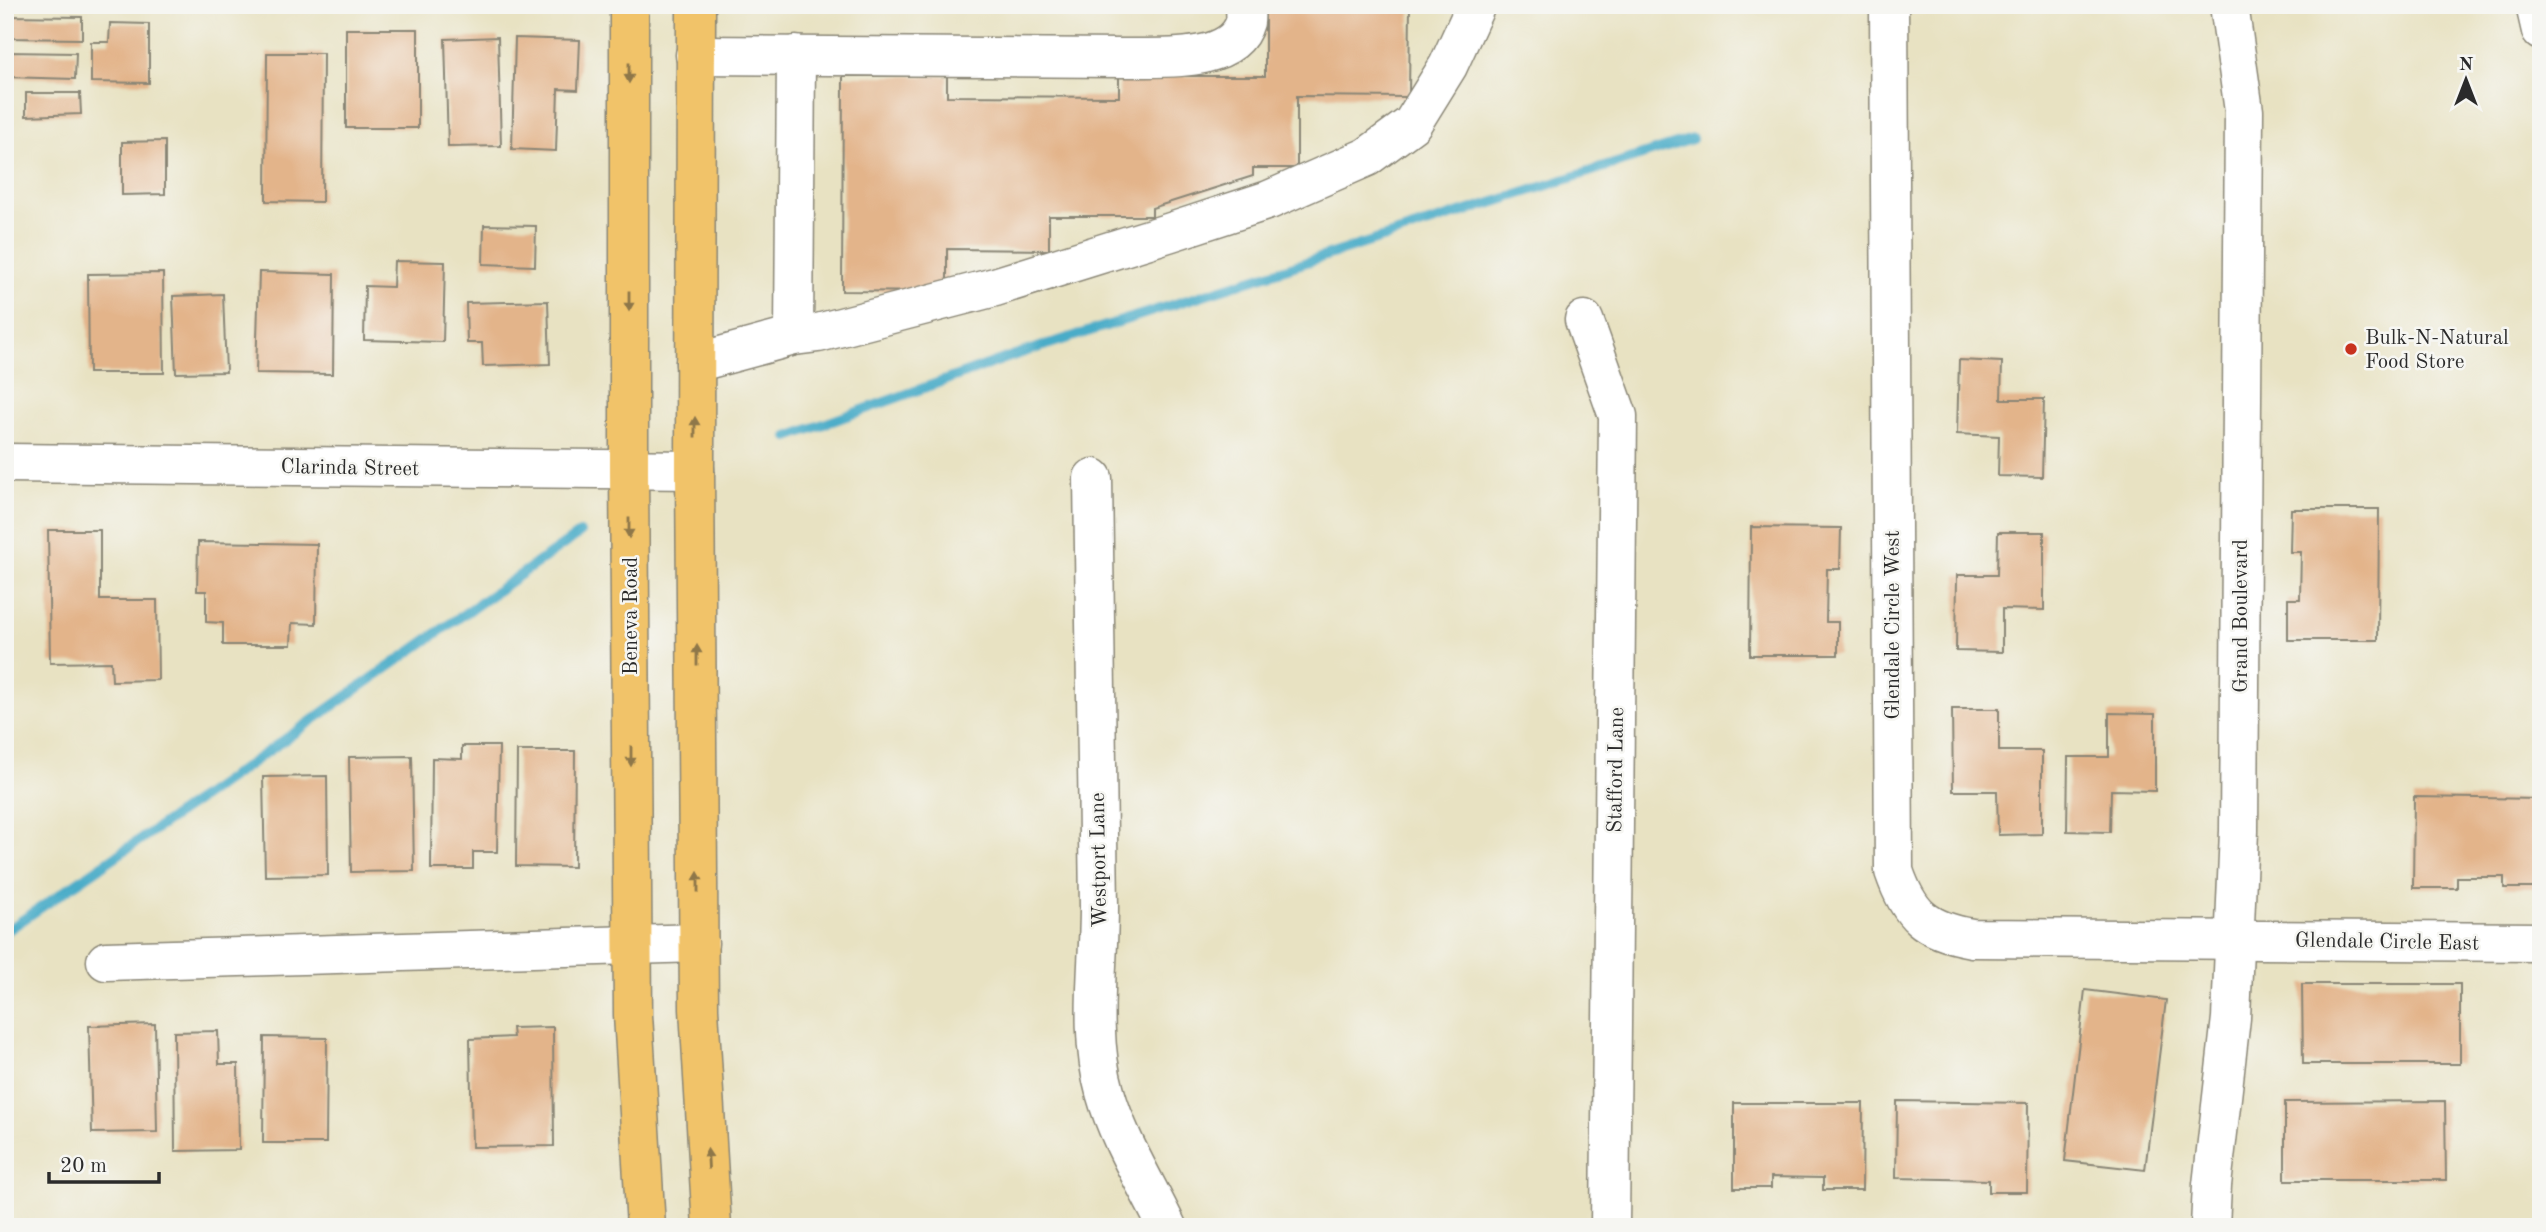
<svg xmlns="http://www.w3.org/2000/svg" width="2546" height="1232" viewBox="0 0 2546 1232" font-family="'Old Standard TT',serif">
	<rect width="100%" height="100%" fill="#f6f6f2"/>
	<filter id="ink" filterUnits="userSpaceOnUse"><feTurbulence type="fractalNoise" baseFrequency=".0143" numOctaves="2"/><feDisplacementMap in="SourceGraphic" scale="14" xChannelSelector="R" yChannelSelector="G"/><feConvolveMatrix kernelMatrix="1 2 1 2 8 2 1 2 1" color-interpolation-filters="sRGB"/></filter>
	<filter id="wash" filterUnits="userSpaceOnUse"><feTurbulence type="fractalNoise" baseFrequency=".00686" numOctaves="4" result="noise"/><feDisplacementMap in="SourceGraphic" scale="28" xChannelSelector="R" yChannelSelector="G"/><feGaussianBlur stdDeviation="1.57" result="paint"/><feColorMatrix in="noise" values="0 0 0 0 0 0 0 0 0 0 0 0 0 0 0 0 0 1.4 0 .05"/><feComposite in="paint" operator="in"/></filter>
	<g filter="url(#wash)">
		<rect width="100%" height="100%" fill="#e8e2c2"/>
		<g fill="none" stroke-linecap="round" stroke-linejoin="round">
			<g stroke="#49acc8" stroke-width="10">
				<polyline points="788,437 1015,355 1692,139"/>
				<polyline points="5,932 217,787 580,533"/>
			</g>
		</g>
		<g id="blocks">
			<g fill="#e3b48a">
				<polygon points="1265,5 1410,5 1409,97 1297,96 1297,168 1253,168 1253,176 1152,208 1152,216 1049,216 1049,250 947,249 947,292 842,291 843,76 947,76 947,96 1119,97 1119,76 1265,76"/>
				<polygon points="5,16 82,17 82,39 5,38"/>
				<polygon points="110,23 149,24 149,83 91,82 91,42 109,42"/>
				<rect x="346" y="29" width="72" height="99"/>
				<polygon points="498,37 501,146 448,147 445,39"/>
				<polygon points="515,38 580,40 578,90 558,89 556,151 512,149"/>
				<polygon points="5,52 76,53 75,79 5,77"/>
				<polygon points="267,53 323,53 322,202 266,201"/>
				<polygon points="26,93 80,93 81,114 26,116"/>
				<polygon points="165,141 165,194 122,195 122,142"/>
				<polygon points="484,225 536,226 535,266 483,264"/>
				<polygon points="394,261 445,262 443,342 364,340 365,286 393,287"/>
				<polygon points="259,272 334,274 333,374 256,373"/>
				<polygon points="163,273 164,373 89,373 88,274"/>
				<polygon points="223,294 226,372 176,373 173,296"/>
				<polygon points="548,301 550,364 483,366 482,343 467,343 466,303"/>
				<polygon points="1959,360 2002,362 2001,399 2044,399 2042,477 1998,476 1999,436 1957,434"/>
				<polygon points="2291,509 2379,509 2378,640 2288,640 2288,599 2300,599 2301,552 2290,552"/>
				<polygon points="1751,527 1841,528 1840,569 1827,569 1826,622 1838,622 1838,655 1750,655"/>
				<polygon points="48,530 100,530 100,600 157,600 158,680 112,681 111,662 50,663"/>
				<polygon points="1998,532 2044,532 2044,610 2002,609 2002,652 1956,651 1957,575 1997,575"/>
				<polygon points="198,542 317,544 316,624 292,623 291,645 223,645 223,623 206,622 206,591 197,591"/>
				<polygon points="1952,709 1999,709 1999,751 2042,751 2042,834 1998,835 1997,791 1953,791"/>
				<polygon points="2109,713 2155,714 2155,791 2111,790 2110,832 2067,831 2068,757 2109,757"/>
				<polygon points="462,746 499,746 497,852 473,852 473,869 431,869 432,758 462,759"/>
				<polygon points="517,751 575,751 574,867 516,866"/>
				<polygon points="412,756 414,871 351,872 349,757"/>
				<polygon points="327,776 328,875 265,876 263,777"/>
				<polygon points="2414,797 2541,799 2541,888 2504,888 2504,877 2457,877 2457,888 2413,888"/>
				<polygon points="2302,984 2460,984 2460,1064 2303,1064"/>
				<polygon points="2085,990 2166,1000 2145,1170 2065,1161"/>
				<polygon points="155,1024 157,1132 92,1133 89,1026"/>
				<polygon points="553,1027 554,1146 472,1147 470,1039 513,1037 512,1028"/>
				<polygon points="218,1031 219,1064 238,1064 239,1150 175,1151 174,1032"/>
				<polygon points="264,1037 327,1038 326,1143 263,1143"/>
				<polygon points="1897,1101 2028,1103 2027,1192 1989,1192 1989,1180 1896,1178"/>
				<polygon points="2445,1101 2446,1180 2285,1180 2285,1102"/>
				<polygon points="1734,1103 1863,1103 1862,1190 1823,1190 1823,1178 1771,1177 1771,1188 1734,1188"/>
			</g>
		</g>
	</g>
	<g filter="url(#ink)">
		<use href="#blocks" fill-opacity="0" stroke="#8a8676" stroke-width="2"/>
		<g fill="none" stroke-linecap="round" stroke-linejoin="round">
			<g stroke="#8a8676" stroke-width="41">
				<g id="minor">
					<path d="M1889 5 1894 871C1909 915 1925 930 1972 938L2541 942"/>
					<polyline points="2535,5 2541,31"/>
					<path d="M695 55 1124 58C1158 57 1233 65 1245 22 1246 17 1245 10 1245 5"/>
					<polyline points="1584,320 1618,416 1610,1227"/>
					<polyline points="794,336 796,55"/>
					<polyline points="695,363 794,336 818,333 995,287 1171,232 1269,200 1367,157 1412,124 1448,66 1476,5"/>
					<polyline points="5,463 695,470"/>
					<path d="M1093 478C1095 621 1097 764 1099 907 1099 968 1088 1033 1105 1092 1118 1139 1146 1183 1167 1227"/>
					<polyline points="106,961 699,943"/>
					<polyline points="2210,1227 2212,1185 2231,1018 2239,831 2244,111 2229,5"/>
				</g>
			</g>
			<g stroke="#8a8676" stroke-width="41">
				<g id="major">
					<polyline points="629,5 629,470 633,1015 646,1227"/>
					<polyline points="696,5 695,470 699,1009 712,1227"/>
				</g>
			</g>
			<use href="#minor" stroke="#fff" stroke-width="38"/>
			<use href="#major" stroke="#f1c369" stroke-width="38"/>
		</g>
		<defs><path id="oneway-solid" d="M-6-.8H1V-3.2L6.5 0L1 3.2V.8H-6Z" transform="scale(1.75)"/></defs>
		<g fill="#8e774a">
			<use href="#oneway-solid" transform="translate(629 73) rotate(90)"/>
			<use href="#oneway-solid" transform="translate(629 301) rotate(90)"/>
			<use href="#oneway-solid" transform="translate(695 427) rotate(-90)"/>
			<use href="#oneway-solid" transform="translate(629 528) rotate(90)"/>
			<use href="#oneway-solid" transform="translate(697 655) rotate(-90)"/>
			<use href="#oneway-solid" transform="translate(631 756) rotate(90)"/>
			<use href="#oneway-solid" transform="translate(698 882) rotate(-90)"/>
			<use href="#oneway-solid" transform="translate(708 1159) rotate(-93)"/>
		</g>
	</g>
	<circle fill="#c8321e" stroke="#f6f6f2" stroke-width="2.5" cx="2351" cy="349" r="7"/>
	<g text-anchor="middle" stroke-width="5" stroke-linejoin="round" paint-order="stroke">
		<g font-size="21" fill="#2b2b2b" stroke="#f6f6f2" text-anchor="start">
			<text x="2365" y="344">Bulk-N-Natural<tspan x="2365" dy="24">Food Store</tspan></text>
		</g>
		<g font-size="21" fill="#2b2b2b" stroke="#f6f6f2">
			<text transform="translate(350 467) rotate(1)" y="7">Clarinda Street</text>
			<text transform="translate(630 616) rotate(-90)" y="7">Beneva Road</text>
			<text transform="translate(2240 616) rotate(-90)" y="7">Grand Boulevard</text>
			<text transform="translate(1892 625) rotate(-90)" y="7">Glendale Circle West</text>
			<text transform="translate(1615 770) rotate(-89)" y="7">Stafford Lane</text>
			<text transform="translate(1098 860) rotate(-91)" y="7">Westport Lane</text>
			<text transform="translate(2387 941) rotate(1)" y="7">Glendale Circle East</text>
		</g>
	</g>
	<rect width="2546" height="1232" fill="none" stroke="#f6f6f2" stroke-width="28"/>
	<g transform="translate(2466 80)" stroke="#f6f6f2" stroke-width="5" paint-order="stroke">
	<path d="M0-5L12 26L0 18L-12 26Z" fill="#2b2b2b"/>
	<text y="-10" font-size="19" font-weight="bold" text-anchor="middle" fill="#2b2b2b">N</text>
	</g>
	<path d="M49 1172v10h110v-10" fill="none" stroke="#2b2b2b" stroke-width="3.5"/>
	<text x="60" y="1172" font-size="21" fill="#2b2b2b" stroke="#f6f6f2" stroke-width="5" paint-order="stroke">20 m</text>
</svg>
